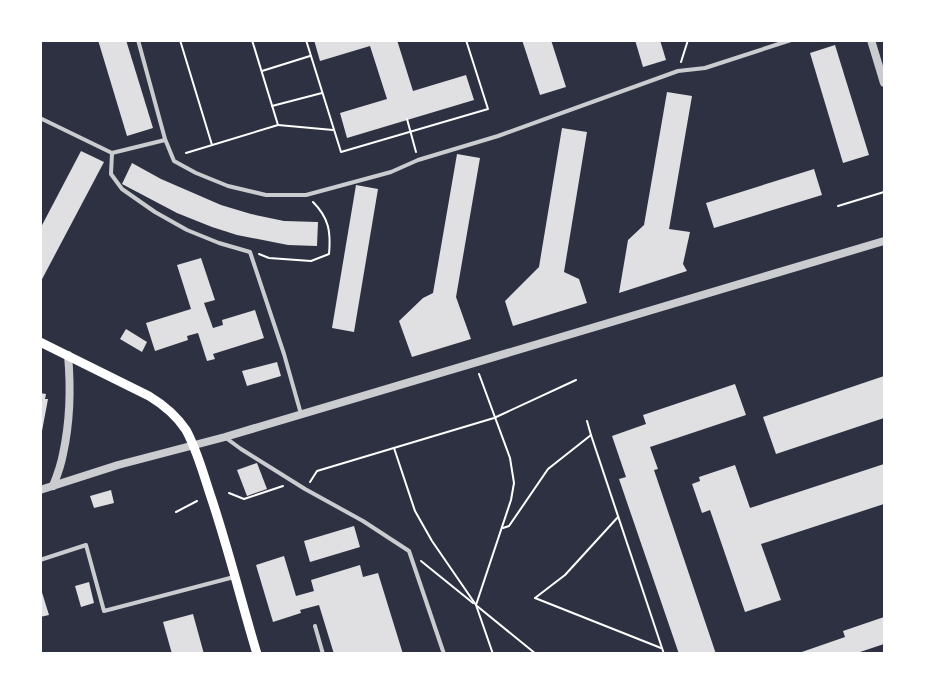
<svg xmlns="http://www.w3.org/2000/svg" width="925" height="694" viewBox="0 0 925 694" font-family="'DejaVu Sans',sans-serif">
	<rect width="100%" height="100%" fill="#2d3142"/>
	<g fill="#e0e0e3">
		<polygon points="98,40 126,40 153,128 127,136"/>
		<polygon points="314,40 397,40 413,91 466,75 474,100 347,138 340,113 387,99 370,46 320,61"/>
		<polygon points="522,40 551,40 566,87 540,95"/>
		<polygon points="635,40 660,40 666,60 643,67"/>
		<polygon points="835,45 869,155 843,163 810,53"/>
		<polygon points="667,92 692,96 669,229 690,232 683,264 687,271 619,293 628,240 644,225"/>
		<polygon points="562,128 587,132 564,272 579,279 587,303 513,326 505,301 539,267"/>
		<polygon points="81,151 104,162 40,283 40,229"/>
		<polygon points="457,154 480,158 456,297 471,339 412,357 399,321 423,298 433,293"/>
		<polygon points="132,163 161,179 221,205 251,214 284,221 318,222 317,246 288,245 237,235 212,227 177,213 122,184"/>
		<polygon points="814,169 822,195 714,228 706,203"/>
		<polygon points="356,185 378,189 354,332 332,328"/>
		<polygon points="201,258 215,300 204,303 213,328 223,325 222,320 255,310 264,338 213,354 215,359 207,361 198,333 187,336 188,340 155,351 146,323 191,309 177,265"/>
		<polygon points="126,329 147,342 142,352 120,339"/>
		<polygon points="277,362 281,376 247,386 242,371"/>
		<polygon points="884,376 884,418 776,454 763,417"/>
		<polygon points="735,384 746,415 650,447 658,469 654,470 716,654 679,654 619,479 626,477 612,436 646,424 643,415"/>
		<polygon points="40,393 46,394 45,399 48,399 42,431 40,431"/>
		<polygon points="257,463 267,489 247,496 237,470"/>
		<polygon points="884,464 884,504 761,544 781,600 745,612 710,510 702,513 692,484 700,481 699,477 735,465 750,508"/>
		<polygon points="111,490 114,503 94,508 90,496"/>
		<polygon points="354,526 360,547 310,562 304,541"/>
		<polygon points="284,556 296,596 314,591 311,580 360,565 363,577 378,573 403,654 334,654 319,605 300,610 301,613 273,622 256,565"/>
		<polygon points="89,582 94,603 81,607 75,586"/>
		<polygon points="40,586 49,615 40,617"/>
		<polygon points="193,614 204,654 172,654 163,622"/>
		<polygon points="884,617 884,644 854,654 796,654 845,637 843,631"/>
	</g>
	<g fill="none" stroke-linecap="round" stroke-linejoin="round">
		<g stroke="#fff" stroke-width="2">
			<polyline points="180,40 212,145"/>
			<polyline points="306,40 341,152 488,109 466,40"/>
			<polyline points="681,62 688,40"/>
			<polyline points="262,71 310,56"/>
			<polyline points="272,106 322,93"/>
			<polyline points="407,119 416,152"/>
			<polyline points="278,125 333,130"/>
			<polyline points="186,153 278,125 252,40"/>
			<polyline points="838,206 884,192"/>
			<path d="M259 254 269 258 311 261 329 254C331 232 329 218 313 202"/>
			<polyline points="591,435 664,654"/>
			<polyline points="394,448 415,511 432,541 476,605 493,654"/>
			<polyline points="310,482 317,471 494,418 576,380"/>
			<polyline points="229,493 244,499 283,486"/>
			<polyline points="176,512 197,501"/>
			<polyline points="503,528 509,526 548,469 591,435 587,421"/>
			<polyline points="421,561 473,603"/>
			<polyline points="535,598 661,648"/>
			<polyline points="535,598 565,575 618,517"/>
			<polyline points="476,605 511,500 514,483 510,458 479,374"/>
			<polyline points="477,606 536,654"/>
		</g>
		<g stroke="#caccd0" stroke-width="4">
			<polyline points="138,40 165,139 174,161 196,173 228,186 266,195 306,195 391,172 418,160 498,136 678,71 705,68 791,40"/>
			<polyline points="40,118 112,153 165,140"/>
			<polyline points="112,153 111,174 122,189 155,212 187,230 219,243 250,252 284,354 301,414"/>
			<polyline points="226,438 241,449 305,489 363,521 409,551 444,654"/>
			<polyline points="40,560 86,545 104,611 234,577"/>
			<polyline points="315,626 323,654"/>
		</g>
		<g stroke="#caccd0" stroke-width="8">
			<polyline points="871,40 884,83"/>
			<path d="M53 486C57 476 61 465 63 454 70 422 71 388 68 355"/>
			<polyline points="40,490 118,465 225,437 884,241"/>
		</g>
		<path stroke="#fff" stroke-width="9" d="M40 342 149 396C164 405 176 415 186 430 197 450 203 473 210 494 228 547 241 601 257 654"/>
	</g>
	<rect width="925" height="694" fill="none" stroke="#ffffff" stroke-width="84"/>
</svg>
